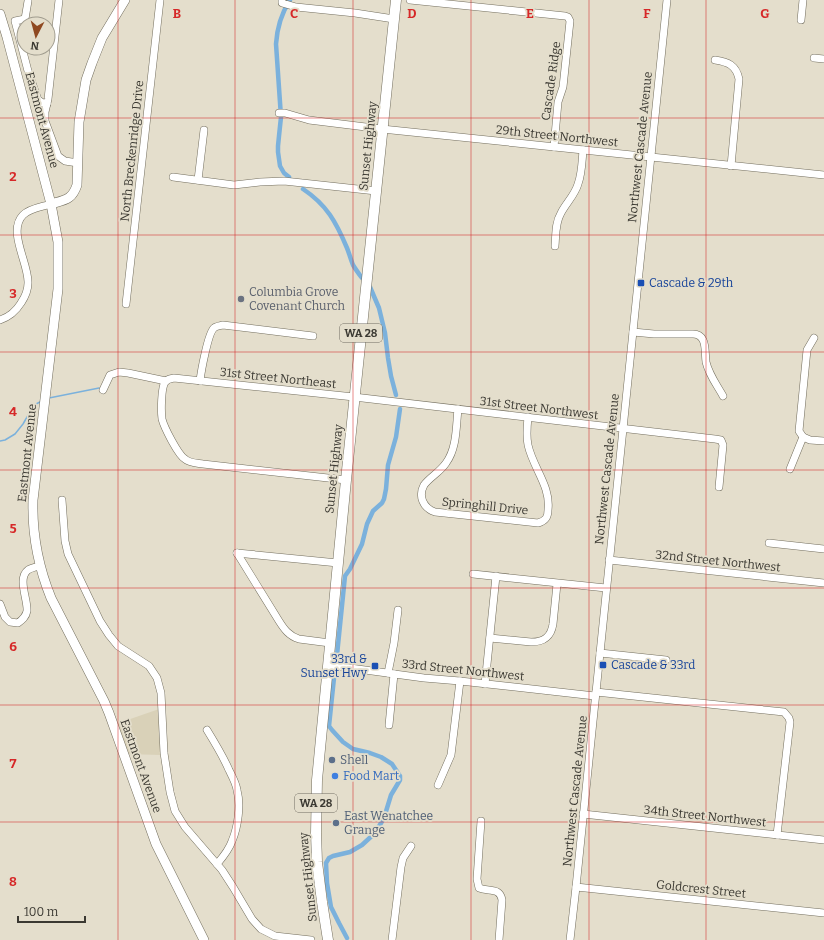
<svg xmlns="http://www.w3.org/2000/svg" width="824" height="940" viewBox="0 0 824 940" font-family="Bitter,serif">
	<rect width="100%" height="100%" fill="#e4decc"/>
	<polygon fill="#d9d1b8" points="162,708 164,753 161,755 124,754 113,725"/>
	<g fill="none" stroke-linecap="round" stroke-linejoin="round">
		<g stroke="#7bb1dc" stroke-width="1.5">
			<polyline points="49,398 99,388"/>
			<polyline points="0,441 5,440 15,434 23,424 34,405 42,401"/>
		</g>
		<g stroke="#7bb1dc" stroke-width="4.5">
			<path d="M289 177 284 173 280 166 278 152V146L279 136 281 117 276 44C277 28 281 14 290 0"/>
			<path d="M303 189C327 205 336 222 347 248 349 253 351 260 353 265 356 270 359 274 362 278"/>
			<polyline points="370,287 379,308 385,333 388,358 391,376 396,395"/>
			<polyline points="337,655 345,576 350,569 362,544 367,524 373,511 382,503 384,499 386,489 388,465 396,437 400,409"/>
			<polyline points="334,678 329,726 332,730 343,742 353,749 370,753 381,757 392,764 400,776 400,780 391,795 384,818 375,833 362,845 350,852 333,856 329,858 326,863 327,883 331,907 339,923 347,938"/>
		</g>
		<g stroke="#736e5e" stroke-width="8">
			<g id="minor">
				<polyline points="59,0 48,99 45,112 45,121 58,156 65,161 78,163"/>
				<polyline points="282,0 282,3 296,7 355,13 394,19"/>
				<polyline points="410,0 565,16 568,17 570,21 563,87 558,102 554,147"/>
				<polyline points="28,1 25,19 15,21 28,71 38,100 43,103 47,104"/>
				<polyline points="801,20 803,0"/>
				<polyline points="814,58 824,59"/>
				<path d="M715 60C728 62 736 65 739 79L731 166"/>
				<polyline points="279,113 285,113 309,120 382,129 824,175"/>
				<polyline points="173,177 234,185 260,182 284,181 376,191"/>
				<polyline points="198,180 204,130"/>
				<path d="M555 246C556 235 555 223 561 213 566 203 575 195 578 184 582 173 582 161 583 150"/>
				<polyline points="126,304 160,0"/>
				<path d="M0 320C9 317 16 311 21 303 25 297 28 290 28 283 29 264 7 231 23 215 30 208 42 207 51 204"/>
				<path d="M633 332 654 334H693C697 334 701 336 703 340 706 346 705 355 706 362 709 375 717 385 723 396"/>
				<polyline points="814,338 807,350 799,431 803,437 810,440 824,441"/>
				<path d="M200 381C201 372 208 333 214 328 216 326 219 326 223 325L313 336"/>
				<polyline points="103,390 110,375 119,372 128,373 166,381"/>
				<path d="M458 409C456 427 457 448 446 463 440 472 430 477 424 485 418 496 423 508 435 512L538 523C546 521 548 517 548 510 551 486 533 468 528 445 526 436 527 427 528 417"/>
				<polyline points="790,469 803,437"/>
				<path d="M346 480 203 464C197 463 189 463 185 459 178 455 164 427 162 419 161 412 161 388 165 382 167 379 170 379 174 378L354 397 715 439 721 440 723 445 719 487"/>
				<polyline points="62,500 65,541 68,554 100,621 109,635 118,646 149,666 157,678 161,693 164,753 170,792 175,811 185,827 222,870 233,887 252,919 261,929 275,936 311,940"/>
				<polyline points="769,543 824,549"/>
				<path d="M237 553 279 621C284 629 289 636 299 639L330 643"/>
				<polyline points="237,553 338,563"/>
				<polyline points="609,560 824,583"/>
				<polyline points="473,574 606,588"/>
				<path d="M0 604 5 617 10 622 18 623C22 620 26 617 27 611 28 600 17 578 28 570 31 568 36 567 40 566"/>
				<path d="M490 638 531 642C544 642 551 637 553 624L557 584"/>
				<polyline points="600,653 666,660"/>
				<polyline points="328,665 424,678 460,681 595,696"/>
				<polyline points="388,673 394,643 398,610"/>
				<polyline points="485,684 496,576"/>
				<polyline points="596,692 784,712 789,718 790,722 777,835"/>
				<polyline points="389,725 394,674"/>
				<path d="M207 730C215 743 223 756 229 770 232 776 236 783 237 790 241 805 238 827 232 841 229 850 223 857 217 864"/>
				<polyline points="438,785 451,755 460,681"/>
				<polyline points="583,814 824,840"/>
				<path d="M481 821 477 879 479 888C489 892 500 887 502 900L499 940"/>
				<polyline points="576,887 824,913"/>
				<polyline points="392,940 401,867 403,858 411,846"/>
				<polyline points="570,940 576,887 667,0"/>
			</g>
		</g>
		<g stroke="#736e5e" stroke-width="10">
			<g id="major">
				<path d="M0 14 7 37 51 204 58 242V289L33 500C32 534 38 566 51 598L104 701 109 713 156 844 204 940"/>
				<path d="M51 204C65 200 72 200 77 185L79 122 86 80 92 63 102 38 125 0"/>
			</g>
		</g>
		<g stroke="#736e5e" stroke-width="11">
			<polyline id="highway" points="328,940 322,902 317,862 316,833 317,780 346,480 396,0"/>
		</g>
		<use href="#minor" stroke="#fff" stroke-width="7"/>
		<use href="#major" stroke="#fff" stroke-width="9"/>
		<use href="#highway" stroke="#fff" stroke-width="10"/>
	</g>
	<path fill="none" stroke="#d62828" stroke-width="1" stroke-opacity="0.55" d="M118 0V940M235 0V940M353 0V940M471 0V940M589 0V940M706 0V940M0 118H824M0 235H824M0 352H824M0 470H824M0 588H824M0 705H824M0 822H824"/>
	<g fill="#1a4fb4" stroke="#e4decc" stroke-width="1.5">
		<rect x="637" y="279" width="8" height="8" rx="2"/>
		<rect x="599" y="661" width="8" height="8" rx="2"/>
		<rect x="371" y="662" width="8" height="8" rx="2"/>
	</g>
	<circle fill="#6b7280" stroke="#e4decc" stroke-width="1.5" cx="241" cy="299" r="4"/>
	<g fill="#5c6f8a" stroke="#e4decc" stroke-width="1.5">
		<circle cx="332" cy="760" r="4"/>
		<circle cx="336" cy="823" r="4"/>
	</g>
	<circle fill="#3f7fe0" stroke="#e4decc" stroke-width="1.5" cx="335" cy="776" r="4"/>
	<g text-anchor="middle" stroke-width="3.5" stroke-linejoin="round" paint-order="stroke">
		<g fill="#e4decc" stroke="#6e6a60" stroke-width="1">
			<rect x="340" y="324" width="42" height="18" rx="3"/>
			<rect x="295" y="794" width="42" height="18" rx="3"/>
		</g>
		<g font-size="11" font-weight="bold" fill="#3b3932">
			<text x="361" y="337">WA 28</text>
			<text x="316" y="807">WA 28</text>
		</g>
		<g font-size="12" fill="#3b3932" stroke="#e4decc">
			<text transform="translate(551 81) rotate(-82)" y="4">Cascade Ridge</text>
			<text transform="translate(42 120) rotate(75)" y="4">Eastmont Avenue</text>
			<text transform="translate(557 136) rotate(6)" y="4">29th Street Northwest</text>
			<text transform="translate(368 146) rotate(-84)" y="4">Sunset Highway</text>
			<text transform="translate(640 147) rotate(-84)" y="4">Northwest Cascade Avenue</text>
			<text transform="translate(132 151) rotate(-84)" y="4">North Breckenridge Drive</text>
			<text transform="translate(278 378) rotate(6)" y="4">31st Street Northeast</text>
			<text transform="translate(539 408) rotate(7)" y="4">31st Street Northwest</text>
			<text transform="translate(27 453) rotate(-84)" y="4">Eastmont Avenue</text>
			<text transform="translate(334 469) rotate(-84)" y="4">Sunset Highway</text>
			<text transform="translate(607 469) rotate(-84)" y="4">Northwest Cascade Avenue</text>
			<text transform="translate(485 506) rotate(6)" y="4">Springhill Drive</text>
			<text transform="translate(718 561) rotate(6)" y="4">32nd Street Northwest</text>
			<text transform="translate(463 670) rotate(6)" y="4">33rd Street Northwest</text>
			<text transform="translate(141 766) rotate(70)" y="4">Eastmont Avenue</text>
			<text transform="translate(575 791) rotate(-84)" y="4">Northwest Cascade Avenue</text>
			<text transform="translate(705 816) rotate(6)" y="4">34th Street Northwest</text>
			<text transform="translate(308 877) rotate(-96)" y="4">Sunset Highway</text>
			<text transform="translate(701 889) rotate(6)" y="4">Goldcrest Street</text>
		</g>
		<g font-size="12" fill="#164399" stroke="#e4decc" text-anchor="start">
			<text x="649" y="287">Cascade &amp; 29th</text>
			<text x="367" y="663" text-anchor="end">33rd &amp;<tspan x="367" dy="14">Sunset Hwy</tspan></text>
			<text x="611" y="669">Cascade &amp; 33rd</text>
		</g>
		<g font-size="12" fill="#5b616d" stroke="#e4decc" text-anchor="start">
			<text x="249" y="296">Columbia Grove<tspan x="249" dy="14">Covenant Church</tspan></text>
		</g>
		<g font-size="12" fill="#4e5e75" stroke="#e4decc" text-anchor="start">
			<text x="340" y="764">Shell</text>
			<text x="344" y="820">East Wenatchee<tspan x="344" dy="14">Grange</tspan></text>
		</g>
		<g font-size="12" fill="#366cbe" stroke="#e4decc" text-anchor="start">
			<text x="343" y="780">Food Mart</text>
		</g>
	</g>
	<g font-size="13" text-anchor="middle" font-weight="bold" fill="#d62828" stroke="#e4decc" stroke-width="3.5" stroke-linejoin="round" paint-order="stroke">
		<text x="177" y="18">B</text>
		<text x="294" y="18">C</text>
		<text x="412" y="18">D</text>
		<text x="530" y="18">E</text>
		<text x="647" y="18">F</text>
		<text x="765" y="18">G</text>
		<text x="13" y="181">2</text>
		<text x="13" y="298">3</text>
		<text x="13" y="416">4</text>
		<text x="13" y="533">5</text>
		<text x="13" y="651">6</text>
		<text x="13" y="768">7</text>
		<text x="13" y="886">8</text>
	</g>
	<g transform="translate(36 36) rotate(186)"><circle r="19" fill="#e4decc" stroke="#a09c8e"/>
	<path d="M0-3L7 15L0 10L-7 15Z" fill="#8f4921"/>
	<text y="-6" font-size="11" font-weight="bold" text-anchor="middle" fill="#3b3932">N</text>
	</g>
	<path d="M18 916v6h67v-6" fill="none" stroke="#3b3932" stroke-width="2"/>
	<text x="24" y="916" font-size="12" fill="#3b3932" stroke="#e4decc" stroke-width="3" paint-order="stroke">100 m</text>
</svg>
